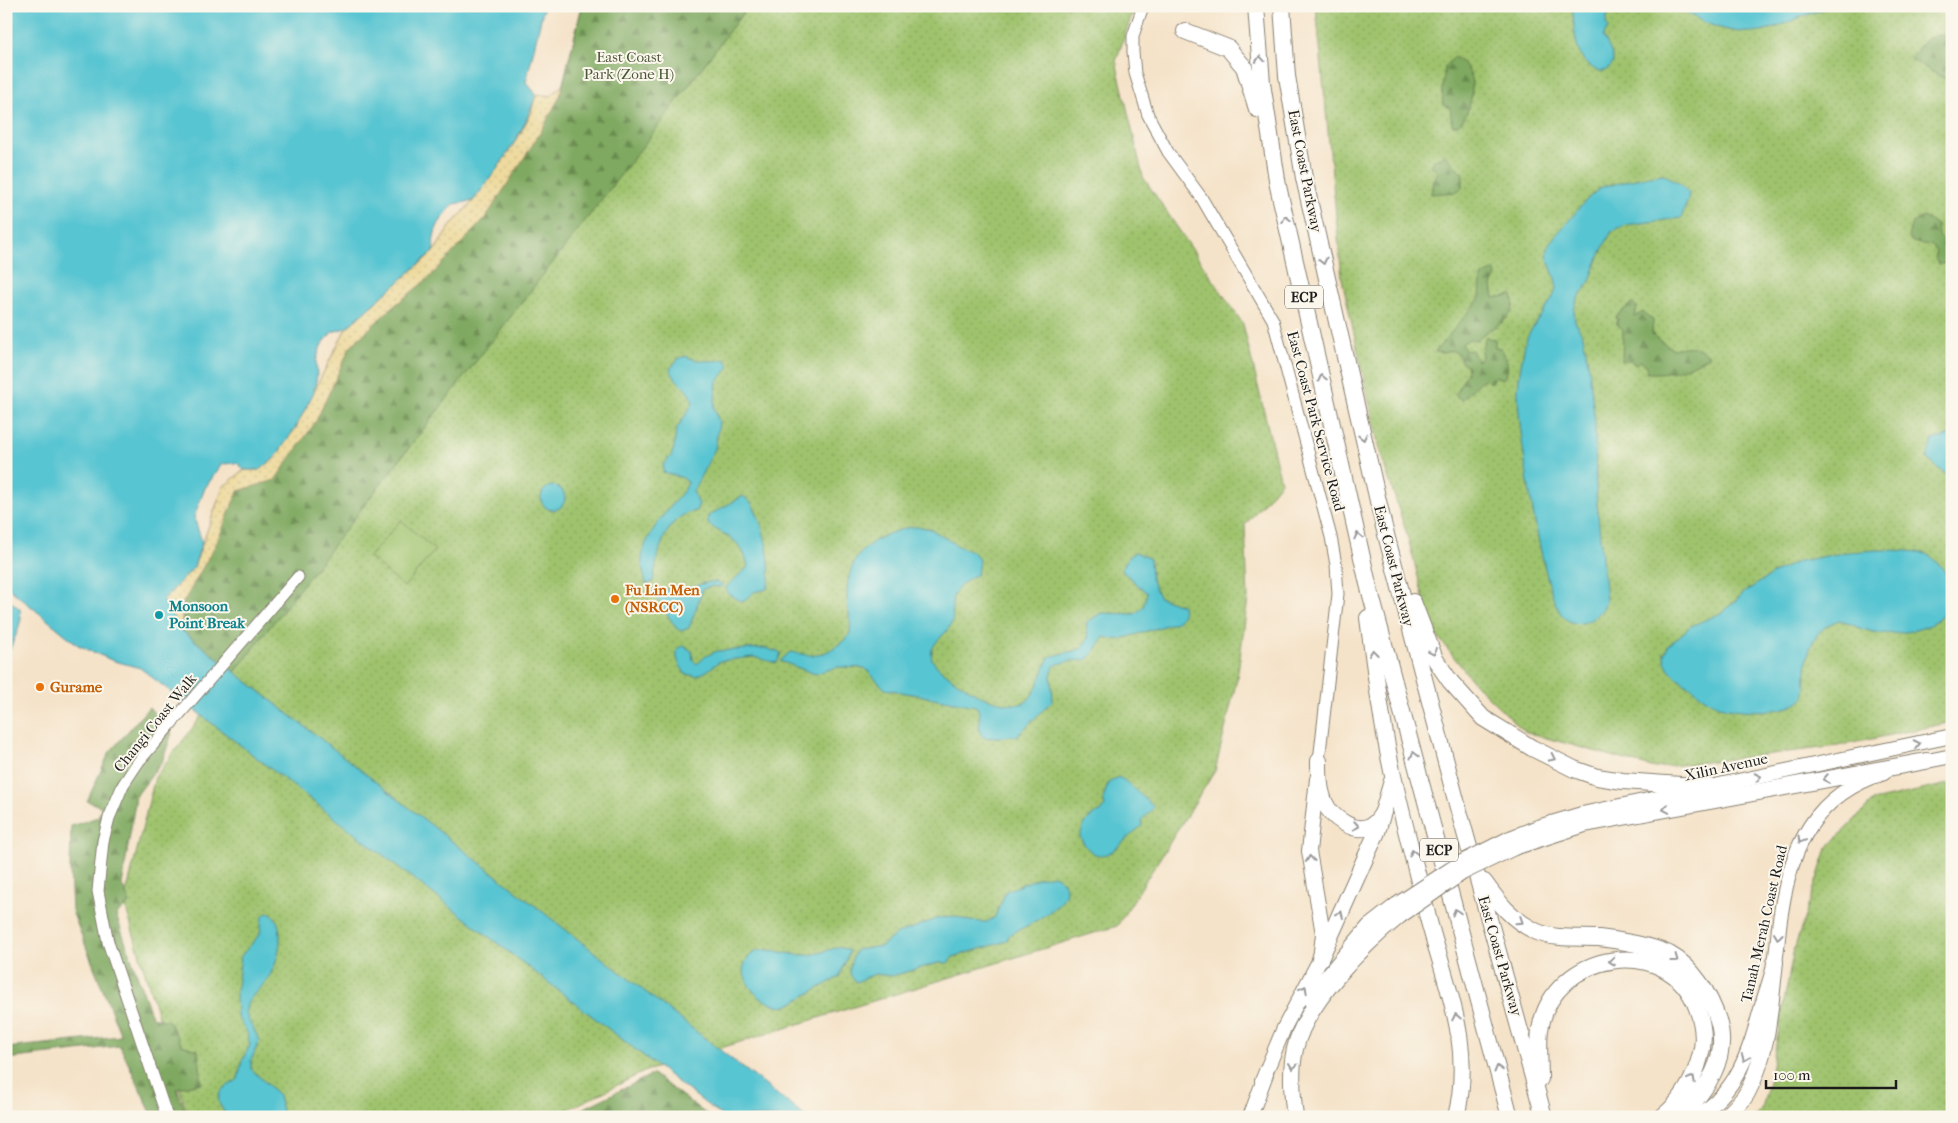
<svg xmlns="http://www.w3.org/2000/svg" width="1958" height="1123" viewBox="0 0 1958 1123" font-family="'IM FELL French Canon',serif">
	<defs>
		<pattern id="grass-dots" width="8" height="8" patternUnits="userSpaceOnUse" patternTransform="scale(1.25)"><rect width="8" height="8" fill="#9fc36d"/><path d="M2 2h.1M6 6h.1" fill="none" stroke="#88a75e" stroke-width="1.8" stroke-linecap="round"/></pattern>
		<pattern id="forest-firs" width="22" height="20" patternUnits="userSpaceOnUse" patternTransform="scale(1.25)"><rect width="22" height="20" fill="#7fa960"/><path d="M5 1l3.5 6h-7zM16 11l3.5 6h-7z" fill="#67894e"/></pattern>
		<pattern id="sand-dots" width="8" height="8" patternUnits="userSpaceOnUse" patternTransform="scale(1.25)"><rect width="8" height="8" fill="#eeda9e"/><path d="M2 2h.1M6 6h.1" fill="none" stroke="#ccba88" stroke-width="1.8" stroke-linecap="round"/></pattern>
	</defs>
	<rect width="100%" height="100%" fill="#fbf7ec"/>
	<filter id="ink" filterUnits="userSpaceOnUse"><feTurbulence type="fractalNoise" baseFrequency=".02" numOctaves="2"/><feDisplacementMap in="SourceGraphic" scale="10" xChannelSelector="R" yChannelSelector="G"/><feConvolveMatrix kernelMatrix="1 2 1 2 8 2 1 2 1" color-interpolation-filters="sRGB"/></filter>
	<filter id="wash" filterUnits="userSpaceOnUse"><feTurbulence type="fractalNoise" baseFrequency=".0096" numOctaves="4" result="noise"/><feDisplacementMap in="SourceGraphic" scale="20" xChannelSelector="R" yChannelSelector="G"/><feGaussianBlur stdDeviation="1.12" result="paint"/><feColorMatrix in="noise" values="0 0 0 0 0 0 0 0 0 0 0 0 0 0 0 0 0 1.4 0 .05"/><feComposite in="paint" operator="in"/></filter>
	<g filter="url(#wash)">
		<rect width="100%" height="100%" fill="#f5e3c9"/>
		<g fill="url(#grass-dots)" stroke="#5e7044">
			<polygon points="582,6 1135,6 1116,61 1143,177 1243,324 1281,482 1245,525 1248,598 1237,679 1215,771 1117,926 646,1071 553,1117 188,1117 124,902 155,777 235,672 216,542 238,491 252,487 389,310 430,277 560,96"/>
			<polygon points="1316,6 1952,6 1952,722 1838,746 1655,768 1525,732 1475,684 1431,628 1408,538 1380,452 1342,279"/>
			<polygon points="1952,783 1952,1117 1754,1117 1762,1108 1769,1082 1793,953 1827,848 1873,801"/>
		</g>
		<g fill="url(#forest-firs)" stroke="#4e623e">
			<polygon points="582,6 748,6 647,141 235,672 181,630 183,603 216,542 238,491 252,487 316,421 350,347 389,310 430,277 560,96"/>
			<polygon points="1937,35 1952,36 1952,83 1910,59 1925,40"/>
			<path d="M1454 57C1458 60 1464 63 1467 68 1477 83 1471 114 1458 125H1452L1450 107 1443 105 1442 89 1445 67Z"/>
			<polygon points="1445,155 1463,174 1463,186 1458,192 1431,194 1433,179 1438,173 1430,165 1435,159"/>
			<path d="M1923 217 1937 225 1938 235 1945 242 1952 240V255L1948 263 1939 264 1935 258 1937 252 1931 245 1916 243 1910 240C1908 227 1911 223 1923 217Z"/>
			<path d="M1494 270 1496 275 1492 286 1494 298 1512 295C1520 322 1491 324 1477 340L1469 339 1462 344 1465 351 1472 350 1477 361 1482 358 1481 351 1485 338 1495 339V347L1501 348C1507 359 1511 368 1503 379L1495 376 1490 383 1485 379 1479 382 1462 400 1455 395 1467 372 1468 366 1461 362 1459 355 1452 350 1444 353 1435 352 1480 298 1481 277Z"/>
			<path d="M1632 303 1637 307 1635 317 1643 312 1653 320 1652 334 1659 340 1674 349C1689 345 1697 345 1709 355 1691 369 1669 374 1646 373L1647 366 1641 361 1635 365 1631 360 1622 361 1623 330 1617 324 1616 316Z"/>
			<polygon points="149,707 172,733 162,762 136,796 122,885 130,903 116,915 152,1017 169,1021 182,1045 198,1050 202,1083 177,1088 187,1117 153,1117 120,1046 6,1059 6,1048 121,1036 72,911 70,870 71,826 98,817 102,807 87,801 109,753"/>
			<polygon points="653,1074 710,1117 566,1117"/>
		</g>
		<polygon fill="url(#sand-dots)" stroke="#857b5d" points="563,84 560,96 540,133 486,217 430,277 389,310 350,347 316,421 275,480 238,491 217,542 183,603 181,630 163,600 194,567 223,487 244,470 260,470 296,427 346,328 434,251 452,224 473,201 497,169 519,136 531,113 536,94 551,96"/>
		<polygon fill="#9fc36d" stroke="#5e7044" points="401,520 435,550 404,587 369,557"/>
		<g fill="#59c5d2" stroke="#3a7077">
			<path d="M6 6H544L526 82 536 94C524 135 498 168 473 201L454 204C441 219 431 230 434 251L346 328 332 332 321 346 316 361 317 376 314 392 296 427 275 458 260 470H244L237 463 222 464 205 488 194 517 202 542 194 567 163 600 181 630 806 1117H723L140 668 111 660 78 645 6 586Z"/>
			<path d="M1572 6H1617C1609 11 1603 19 1608 28L1603 37C1607 43 1613 54 1613 62 1612 65 1611 66 1609 68 1601 76 1589 67 1583 59 1574 46 1574 22 1572 6Z"/>
			<path d="M1679 6H1832C1824 9 1817 11 1809 14 1791 20 1774 30 1754 32 1729 34 1698 23 1679 6Z"/>
			<path d="M1663 174 1679 183 1689 193 1688 200 1681 218 1626 225 1612 231 1601 252 1589 283 1577 300 1574 310 1575 321 1583 336 1589 368 1595 423 1596 494 1606 601C1604 614 1583 628 1571 622 1568 621 1564 617 1562 615 1543 595 1516 421 1518 389 1519 375 1522 358 1525 344 1530 324 1554 304 1556 288 1558 275 1544 262 1548 248 1550 240 1559 232 1564 226 1574 215 1590 193 1604 186 1605 186 1610 185 1611 185 1628 181 1645 176 1663 174Z"/>
			<path d="M685 356C698 362 712 362 726 359L729 367 717 382 714 408 719 422 715 449 693 491 699 504 696 511C664 515 657 556 653 582L646 584C644 574 641 566 642 556 646 533 671 506 685 489L688 483 683 478 663 472V465L671 456 674 448 676 430 693 403C689 387 675 383 670 369L678 359Z"/>
			<polygon points="1952,435 1952,479 1927,459 1932,440"/>
			<circle cx="553" cy="498" r="12"/>
			<path d="M743 496C746 499 750 501 752 504 763 521 775 570 767 589L754 592 743 602 728 594 726 587 748 567C742 538 729 539 708 524V516Z"/>
			<path d="M911 527H921L931 529 958 546 974 552 979 560 977 574C966 580 951 590 952 605 952 611 954 617 951 624 946 636 928 643 932 659 934 669 973 692 983 697 994 701 1013 707 1024 703 1036 697 1043 669 1049 657L1081 649 1088 638 1086 623 1101 613 1135 614 1143 607 1147 593 1121 570 1129 556 1136 552 1150 559 1151 578 1159 597 1182 605 1183 615 1177 622 1118 640 1104 637 1095 651 1086 660 1070 661 1055 665 1051 675 1053 700 1017 736 984 738C975 730 984 715 976 706L885 689 865 668 837 667 815 674 780 661 790 652C799 653 809 656 817 655 824 655 849 640 850 632 852 622 847 609 847 598 846 554 872 536 911 527Z"/>
			<path d="M1876 550C1890 550 1912 550 1926 554 1930 556 1934 560 1938 563 1958 584 1955 616 1925 627 1909 633 1886 636 1869 631 1859 629 1850 623 1840 620 1816 627 1808 646 1806 670 1805 678 1807 688 1804 696 1796 716 1734 712 1717 705 1708 702 1700 694 1692 688 1680 680 1664 670 1664 654L1669 645 1691 626 1723 612 1746 591 1778 571 1799 561 1849 552Z"/>
			<polygon points="709,582 717,582 724,585 722,587 711,586 703,589 689,628 681,631 676,628 657,599 658,590 679,590"/>
			<polygon points="6,598 20,609 21,619 18,630 8,654 6,654"/>
			<path d="M684 646 692 651 693 660 697 664 706 656 717 651 765 648 781 653 777 663 753 657 720 661 707 671 697 676 685 674C680 664 674 659 678 648Z"/>
			<path d="M1118 777 1124 780 1154 807 1141 821 1142 826C1121 840 1101 877 1080 837 1082 826 1089 814 1101 812L1105 806 1103 799 1108 783Z"/>
			<path d="M1054 875C1093 896 1026 926 1009 935L1007 941 953 957 948 963H939L892 976 875 974 856 982C845 973 851 961 856 950L882 946 895 935 939 918 954 916 969 921 987 922 995 917 1006 891 1038 878Z"/>
			<path d="M267 913H271C288 927 278 966 266 981 260 990 247 998 246 1009 245 1020 257 1031 259 1041L251 1061V1069L279 1095 282 1111 286 1117H229C221 1109 213 1098 224 1088 228 1085 234 1083 238 1079L242 1061 250 1045 247 1032 237 1017 236 995 241 956 260 934 262 917Z"/>
			<path d="M839 947 850 951 839 977 785 1007C762 1003 748 992 743 969 752 936 783 956 804 955 816 955 828 950 839 947Z"/>
		</g>
	</g>
	<g filter="url(#ink)">
		<g fill="none" stroke-linecap="round" stroke-linejoin="round">
			<g stroke="#888072" stroke-width="13">
				<g id="minor">
					<polyline points="1143,6 1133,36 1133,52 1135,73 1148,115 1168,152 1201,197 1273,320 1331,537 1336,565 1338,594 1319,761"/>
					<polyline points="167,1117 108,942 98,891 103,841 109,818 123,785 139,761 298,577"/>
				</g>
			</g>
			<g stroke="#888072" stroke-width="16">
				<g id="major">
					<polyline points="1917,763 1952,756"/>
					<polyline points="1510,838 1538,827 1582,814 1952,736"/>
					<polyline points="1310,1000 1321,983 1369,926 1396,905"/>
					<polyline points="1262,1081 1284,1028 1320,959 1323,934 1309,851 1317,779"/>
					<polyline points="1250,1117 1266,1074"/>
					<path d="M1696 1117C1740 1090 1750 1048 1763 1002 1767 989 1772 975 1775 962 1778 946 1778 929 1781 913 1791 846 1815 794 1884 773"/>
				</g>
			</g>
			<g stroke="#888072" stroke-width="18">
				<g id="highway">
					<polyline points="1256,6 1262,83 1278,186 1368,584 1510,1117"/>
					<polyline points="1282,6 1287,76 1304,178 1384,527 1457,804 1544,1117"/>
					<polyline points="1185,31 1228,48 1244,67 1257,109"/>
					<polyline points="1413,602 1435,659 1450,681 1483,718 1532,748 1574,769 1597,777 1623,781 1710,787"/>
					<path d="M1368 618C1376 677 1383 735 1397 793 1407 835 1418 876 1428 918 1446 986 1474 1045 1456 1117"/>
					<path d="M1319 761C1319 775 1319 790 1325 803 1331 817 1354 834 1370 826 1376 824 1380 817 1383 812"/>
					<polyline points="1514,847 1585,824 1926,761"/>
					<path d="M1484 882C1499 903 1511 919 1535 931 1554 940 1579 937 1599 938 1618 940 1653 946 1669 954 1693 967 1710 995 1718 1020 1730 1058 1706 1091 1680 1117"/>
					<polyline points="1320,959 1377,832 1392,781"/>
					<path d="M1540 1079C1540 1063 1538 1046 1540 1030 1552 950 1670 932 1697 1008 1703 1024 1705 1041 1700 1057 1694 1080 1681 1102 1662 1117"/>
					<path d="M1295 1117C1292 1094 1290 1071 1295 1049 1305 1003 1364 944 1400 915"/>
					<path d="M1726 1117C1733 1110 1742 1102 1747 1093 1768 1055 1770 1005 1775 962"/>
				</g>
			</g>
			<use href="#minor" stroke="#fff" stroke-width="11"/>
			<use href="#major" stroke="#fff" stroke-width="14"/>
			<use href="#highway" stroke="#fff" stroke-width="16"/>
			<g stroke="#888072" stroke-width="16" stroke-linecap="butt">
				<polyline id="major-bridge" points="1396,905 1460,863 1510,838"/>
			</g>
			<g stroke="#888072" stroke-width="18" stroke-linecap="butt">
				<polyline id="highway-bridge" points="1400,915 1462,872 1514,847"/>
			</g>
			<use href="#major-bridge" stroke="#fff" stroke-width="14"/>
			<use href="#highway-bridge" stroke="#fff" stroke-width="16"/>
		</g>
		<defs><path id="oneway-chevron" d="M-2-3.5L2.5 0L-2 3.5" fill="none" stroke-width="1.6" stroke-linecap="round" stroke-linejoin="round" transform="scale(1.25)"/></defs>
		<g stroke="#999">
			<use href="#oneway-chevron" transform="translate(1260 59) rotate(-95)"/>
			<use href="#oneway-chevron" transform="translate(1286 219) rotate(-103)"/>
			<use href="#oneway-chevron" transform="translate(1323 261) rotate(77)"/>
			<use href="#oneway-chevron" transform="translate(1322 378) rotate(-103)"/>
			<use href="#oneway-chevron" transform="translate(1363 437) rotate(77)"/>
			<use href="#oneway-chevron" transform="translate(1358 536) rotate(-103)"/>
			<use href="#oneway-chevron" transform="translate(1433 652) rotate(65)"/>
			<use href="#oneway-chevron" transform="translate(1373 653) rotate(-97)"/>
			<use href="#oneway-chevron" transform="translate(1917 744) rotate(-12)"/>
			<use href="#oneway-chevron" transform="translate(1414 755) rotate(-105)"/>
			<use href="#oneway-chevron" transform="translate(1552 758) rotate(26)"/>
			<use href="#oneway-chevron" transform="translate(1758 777) rotate(-12)"/>
			<use href="#oneway-chevron" transform="translate(1826 779) rotate(170)"/>
			<use href="#oneway-chevron" transform="translate(1666 809) rotate(169)"/>
			<use href="#oneway-chevron" transform="translate(1356 826) rotate(10)"/>
			<use href="#oneway-chevron" transform="translate(1801 840) rotate(121)"/>
			<use href="#oneway-chevron" transform="translate(1413 853) rotate(-105)"/>
			<use href="#oneway-chevron" transform="translate(1310 859) rotate(-96)"/>
			<use href="#oneway-chevron" transform="translate(1456 912) rotate(-105)"/>
			<use href="#oneway-chevron" transform="translate(1340 914) rotate(-65)"/>
			<use href="#oneway-chevron" transform="translate(1520 921) rotate(33)"/>
			<use href="#oneway-chevron" transform="translate(1778 936) rotate(97)"/>
			<use href="#oneway-chevron" transform="translate(1675 959) rotate(36)"/>
			<use href="#oneway-chevron" transform="translate(1612 961) rotate(174)"/>
			<use href="#oneway-chevron" transform="translate(1304 989) rotate(-62)"/>
			<use href="#oneway-chevron" transform="translate(1456 1017) rotate(-102)"/>
			<use href="#oneway-chevron" transform="translate(1745 1058) rotate(113)"/>
			<use href="#oneway-chevron" transform="translate(1293 1066) rotate(96)"/>
			<use href="#oneway-chevron" transform="translate(1498 1069) rotate(-105)"/>
			<use href="#oneway-chevron" transform="translate(1692 1079) rotate(-62)"/>
		</g>
	</g>
	<g fill="#e8710a" stroke="#fbf7ec" stroke-width="2">
		<circle cx="615" cy="599" r="5"/>
		<circle cx="40" cy="687" r="5"/>
	</g>
	<circle fill="#0f9aa8" stroke="#fbf7ec" stroke-width="2" cx="159" cy="615" r="5"/>
	<g text-anchor="middle" stroke-width="4" stroke-linejoin="round" paint-order="stroke">
		<g fill="#fbf7ec" stroke="#5f5e5a" stroke-width="1">
			<rect x="1285" y="285.5" width="38" height="23" rx="4"/>
			<rect x="1420" y="838.5" width="38" height="23" rx="4"/>
		</g>
		<g font-size="14" font-weight="bold" fill="#1c1c1c">
			<text x="1304" y="302">ECP</text>
			<text x="1439" y="855">ECP</text>
		</g>
		<g font-size="15" fill="#4a5638" stroke="#fbf7ec">
			<text x="629" y="62">East Coast<tspan x="629" dy="17">Park (Zone H)</tspan></text>
		</g>
		<g font-size="15" fill="#1c1c1c" stroke="#fbf7ec">
			<text transform="translate(1305 171) rotate(79)" y="5">East Coast Parkway</text>
			<text transform="translate(1316 421) rotate(75)" y="5">East Coast Park Service Road</text>
			<text transform="translate(1394 566) rotate(76)" y="5">East Coast Parkway</text>
			<text transform="translate(155 723) rotate(-51)" y="5">Changi Coast Walk</text>
			<text transform="translate(1726 767) rotate(-12)" y="5">Xilin Avenue</text>
			<text transform="translate(1764 924) rotate(-77)" y="5">Tanah Merah Coast Road</text>
			<text transform="translate(1500 956) rotate(74)" y="5">East Coast Parkway</text>
		</g>
		<g font-size="15" font-weight="bold" fill="#c56008" stroke="#fbf7ec" text-anchor="start">
			<text x="625" y="595">Fu Lin Men<tspan x="625" dy="17">(NSRCC)</tspan></text>
			<text x="50" y="692">Gurame</text>
		</g>
		<g font-size="15" font-weight="bold" fill="#0d838f" stroke="#fbf7ec" text-anchor="start">
			<text x="169" y="611">Monsoon<tspan x="169" dy="17">Point Break</tspan></text>
		</g>
	</g>
	<rect width="1958" height="1123" fill="none" stroke="#fbf7ec" stroke-width="25"/>
	<path d="M1766 1080v8h130v-8" fill="none" stroke="#1c1c1c" stroke-width="2.5"/>
	<text x="1773" y="1080" font-size="15" fill="#1c1c1c" stroke="#fbf7ec" stroke-width="4" paint-order="stroke">100 m</text>
</svg>
